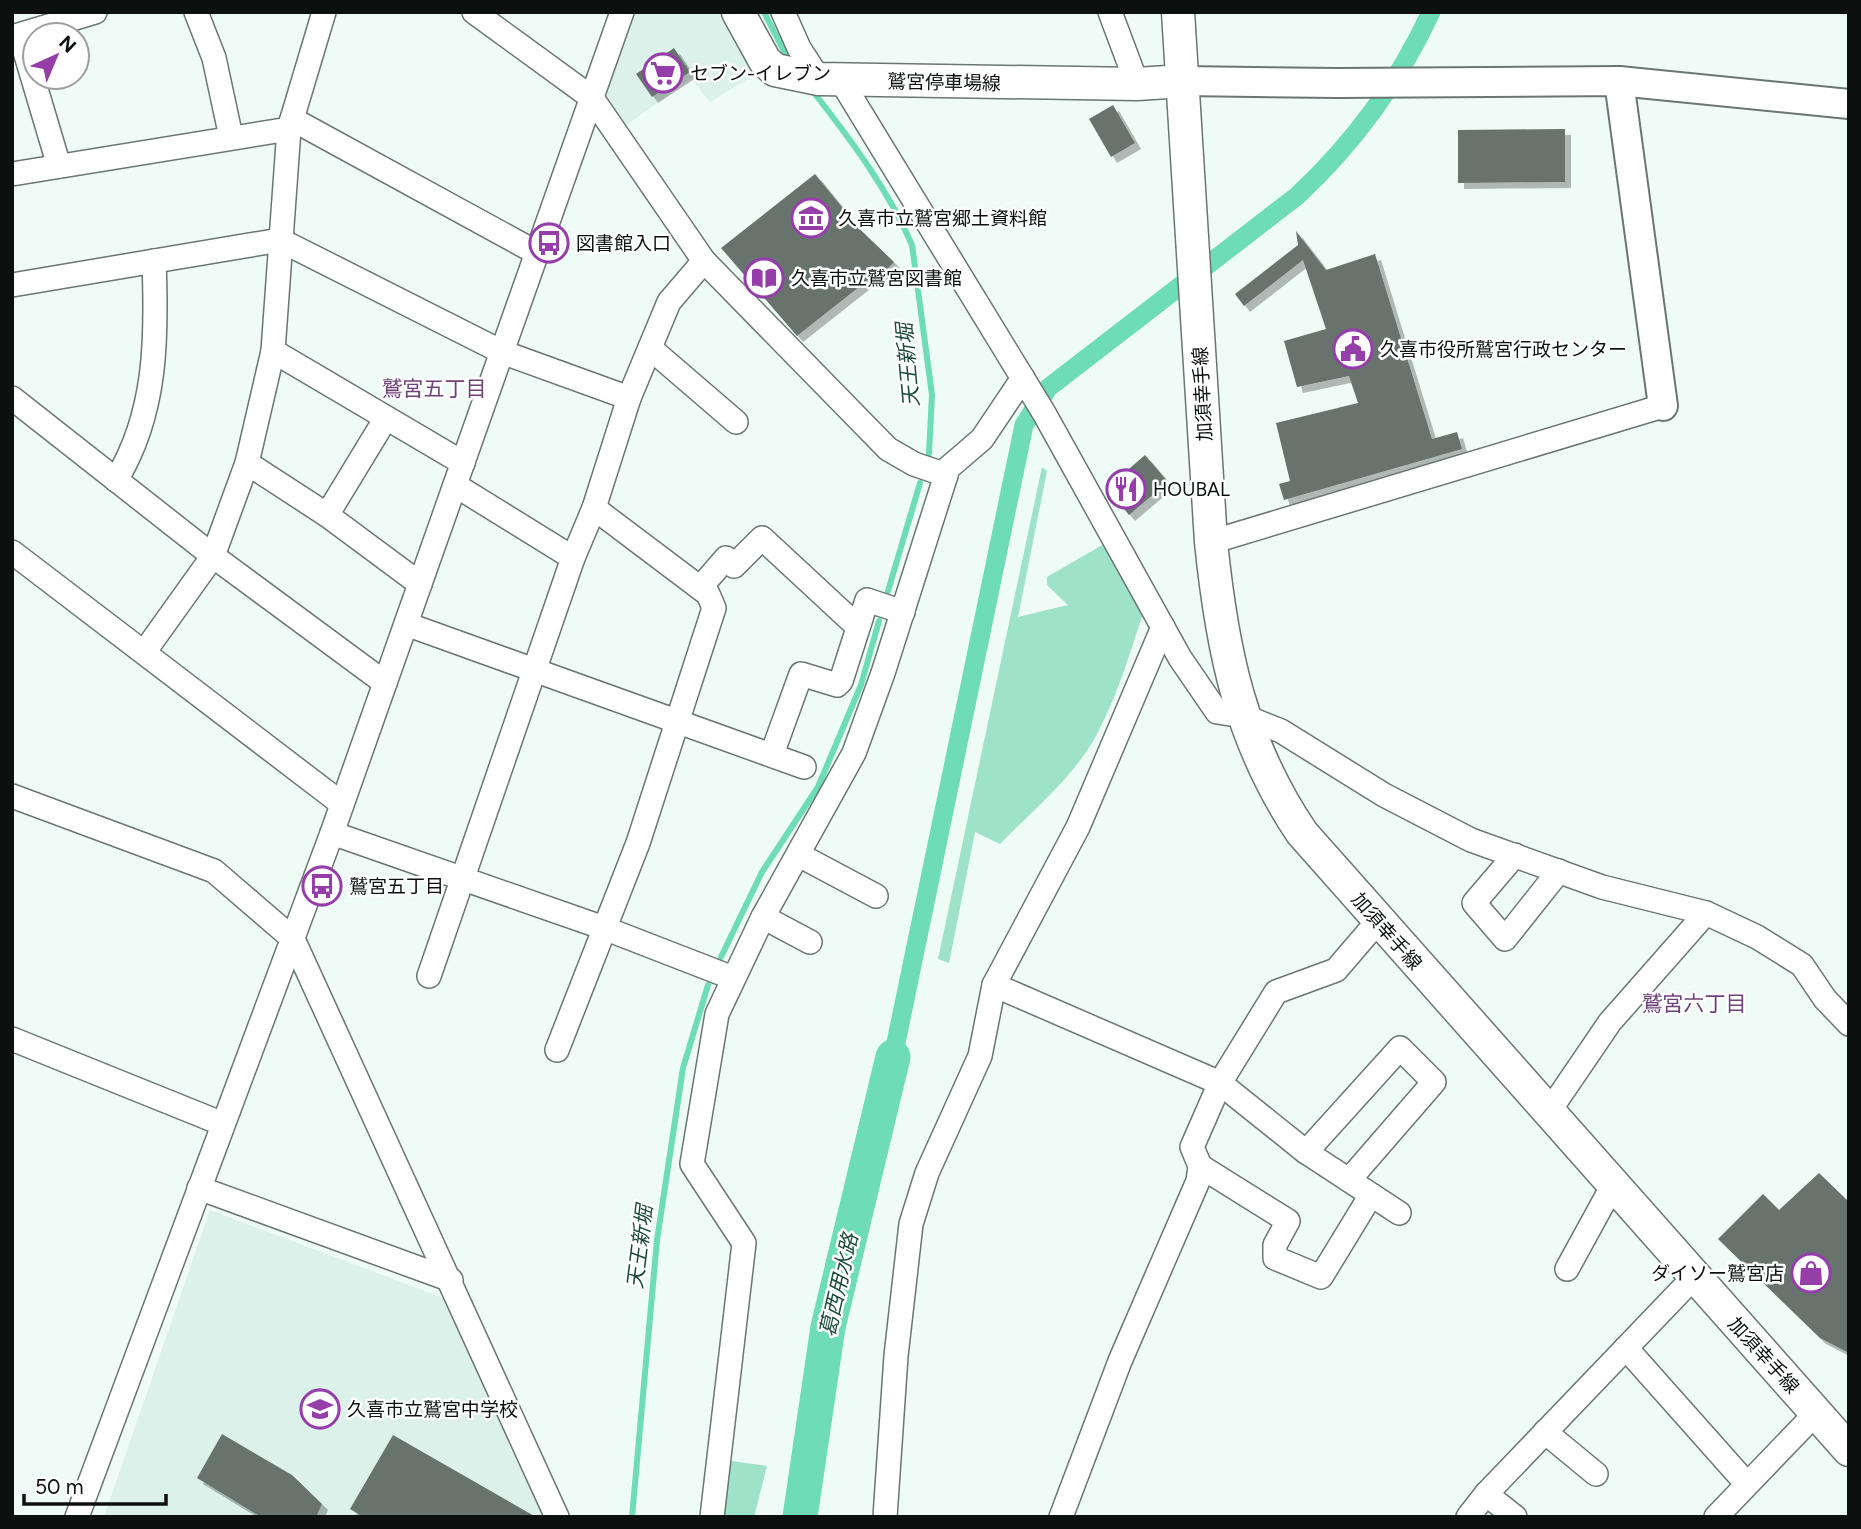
<svg xmlns="http://www.w3.org/2000/svg" width="1861" height="1529" viewBox="0 0 1861 1529" font-family="Figtree,'Noto Sans JP',sans-serif">
	<defs>
		<filter id="shadow"><feDropShadow dx="6" dy="6" stdDeviation="0" flood-color="#0004"/></filter>
	</defs>
	<rect width="100%" height="100%" fill="#eefbf6"/>
	<g fill="#dcf1e9">
		<polygon points="632,12 722,12 756,74 710,102 691,78 621,129 599,98"/>
		<polygon points="210,1210 451,1301 546,1517 104,1517"/>
	</g>
	<g fill="#9ee2c9">
		<path d="M1042 467 1047 471 1018 617 1068 605 1047 585V577L1104 544 1143 613C1130 654 1117 696 1097 734 1075 776 1033 810 1000 844L975 832 949 963 938 959Z"/>
		<polygon points="731,1461 767,1466 754,1517 720,1517 726,1466"/>
	</g>
	<g fill="none" stroke-linecap="round" stroke-linejoin="round">
		<g stroke="#6ddcb7" stroke-width="6">
			<polyline points="764,12 787,57"/>
			<path d="M815 94C851 140 889 191 912 245L932 395 929 453"/>
			<polyline points="888,591 920,483"/>
			<polyline points="721,957 762,872 818,787 861,685 879,621"/>
			<polyline points="632,1517 657,1240 683,1068 708,985"/>
		</g>
		<path stroke="#6ddcb7" stroke-width="19" d="M893 1057 1024 425 1048 388 1297 196C1354 143 1398 83 1431 12"/>
		<polyline stroke="#6ddcb7" stroke-width="35" points="800,1517 828,1327 893,1057"/>
	</g>
	<g fill="#67736e" filter="url(#shadow)">
		<polygon points="674,48 690,72 652,97 636,74"/>
		<polygon points="1113,105 1135,143 1111,157 1089,119"/>
		<polygon points="1565,129 1565,182 1458,183 1458,130"/>
		<polygon points="815,174 846,212 844,214 894,262 877,280 873,276 797,336 721,248"/>
		<polygon points="1296,231 1326,270 1375,254 1432,439 1457,432 1462,449 1284,500 1279,484 1290,481 1276,423 1358,403 1349,376 1297,387 1284,341 1326,329 1303,260 1244,306 1235,294 1298,245"/>
		<polygon points="1145,455 1168,482 1129,515 1107,488"/>
		<polygon points="1819,1173 1849,1202 1849,1353 1820,1338 1718,1239 1763,1194 1779,1210"/>
		<polygon points="222,1434 292,1475 322,1504 316,1517 261,1517 197,1478"/>
		<polygon points="393,1435 536,1517 363,1517 350,1509"/>
	</g>
	<g fill="none" stroke-linecap="round" stroke-linejoin="round">
		<g stroke="#6a7671" stroke-width="26">
			<g id="minor">
				<polyline points="196,12 214,58 231,137"/>
				<polyline points="474,12 592,98 704,261 888,449 914,464 946,475 947,469 982,439 1023,378"/>
				<polyline points="783,12 799,48 819,79"/>
				<polyline points="1110,12 1137,84"/>
				<polyline points="20,35 59,166"/>
				<polyline points="12,37 95,12"/>
				<polyline points="840,79 1044,413 1180,658 1217,712 1243,716 1281,731 1384,795 1471,840 1602,887 1706,913 1757,937 1802,965 1825,999 1849,1024"/>
				<polyline points="292,119 537,253"/>
				<polyline points="12,174 289,129"/>
				<polyline points="12,285 280,240 502,352 629,398"/>
				<polyline points="650,348 736,422"/>
				<polyline points="273,351 463,463"/>
				<polyline points="12,398 213,556 385,683"/>
				<polyline points="247,463 327,515 420,584"/>
				<path d="M116 480C157 413 157 337 154 261"/>
				<polyline points="455,485 573,558"/>
				<polyline points="327,515 386,418"/>
				<polyline points="1211,542 1663,406"/>
				<polyline points="12,552 342,804"/>
				<polyline points="700,588 726,558 734,566 762,538 858,627"/>
				<polyline points="406,624 804,767"/>
				<polyline points="145,651 213,556 247,463 273,351 289,129 324,12"/>
				<polyline points="772,754 801,674 837,685 841,681 867,600 903,612"/>
				<polyline points="12,796 214,871 293,939 557,1517"/>
				<polyline points="332,833 604,928 733,978"/>
				<polyline points="799,855 876,896"/>
				<polyline points="1515,855 1474,903 1505,939 1559,871"/>
				<polyline points="763,917 810,942"/>
				<polyline points="429,976 573,558 594,508 629,398 669,302 704,261"/>
				<polyline points="994,985 1220,1083 1306,1152 1399,1213"/>
				<polyline points="12,1039 223,1124"/>
				<polyline points="557,1050 638,843 714,608 708,594 594,508"/>
				<polyline points="1548,1113 1610,1022 1706,913"/>
				<polyline points="1306,1152 1400,1048 1434,1082 1349,1180"/>
				<polyline points="1200,1166 1288,1221 1275,1245 1275,1258 1321,1277 1371,1195"/>
				<polyline points="199,1188 451,1280"/>
				<polyline points="1567,1269 1613,1185"/>
				<polyline points="1626,1348 1746,1483"/>
				<polyline points="1545,1432 1596,1474"/>
				<polyline points="1486,1494 1515,1517"/>
				<polyline points="77,1517 332,833 622,12"/>
				<polyline points="712,1517 744,1243 692,1164 717,1014 763,917 854,753 883,673 946,475"/>
				<polyline points="885,1517 896,1356 911,1224 927,1173 980,1056 994,985 1078,827 1163,627"/>
				<polyline points="1061,1517 1120,1361 1198,1181 1200,1166 1192,1147 1220,1083 1276,992 1336,970 1378,921"/>
				<polyline points="1468,1517 1486,1494 1694,1277"/>
				<polyline points="1716,1517 1816,1413"/>
			</g>
		</g>
		<g stroke="#6a7671" stroke-width="32">
			<g id="tertiary">
				<polyline points="1183,81 1337,83 1619,81 1849,104"/>
				<polyline points="1619,81 1663,406"/>
			</g>
		</g>
		<g stroke="#6a7671" stroke-width="35">
			<g id="secondary">
				<polyline points="738,12 765,61 775,70 819,79 1137,84 1183,81"/>
				<path d="M1178 12 1211 542C1222 650 1240 741 1302 833L1849 1450"/>
			</g>
		</g>
		<use href="#minor" stroke="#fff" stroke-width="23"/>
		<use href="#tertiary" stroke="#fff" stroke-width="28"/>
		<use href="#secondary" stroke="#fff" stroke-width="32"/>
	</g>
	<defs>
		<g id="supermarket-ring" transform="scale(2.0125)"><circle r="9.5" fill="#fff" stroke="#953eaa" stroke-width="1.5"/><path d="M-6-5.5h2.5l.6 2H6L4.5 2H-2.5L-4.4-4H-6ZM-1.5 3.2a1.3 1.3 0 1 0 .1 0ZM3 3.2a1.3 1.3 0 1 0 .1 0Z" fill="#953eaa"/></g>
		<g id="museum-ring" transform="scale(2.0125)"><circle r="9.5" fill="#fff" stroke="#953eaa" stroke-width="1.5"/><path d="M0-6L6-3V-2H-6V-3ZM-5-1h2V3h-2ZM-1-1h2V3h-2ZM3-1h2V3H3ZM-6 4H6V6H-6Z" fill="#953eaa"/></g>
		<g id="bus-ring" transform="scale(2.0125)"><circle r="9.5" fill="#fff" stroke="#953eaa" stroke-width="1.5"/><path d="M-5-6H5V4H4V6H2V4H-2V6H-4V4H-5ZM-3.5-4V0h7V-4ZM-3.5 1.2v1.5H-2V1.2ZM2 1.2v1.5H3.5V1.2Z" fill="#953eaa"/></g>
		<g id="library-ring" transform="scale(2.0125)"><circle r="9.5" fill="#fff" stroke="#953eaa" stroke-width="1.5"/><path d="M-6-4Q-3-5.5-.7-3.5V5Q-3 3-6 4ZM6-4Q3-5.5 .7-3.5V5Q3 3 6 4Z" fill="#953eaa"/></g>
		<g id="civic-ring" transform="scale(2.0125)"><circle r="9.5" fill="#fff" stroke="#953eaa" stroke-width="1.5"/><path d="M-.6-6.5H3V-4.5H.6V-3L4-1V1h2V6H-6V1h2V-1L-.6-3ZM-1.2 2.5V6h2.4V2.5Z" fill="#953eaa"/></g>
		<g id="restaurant-ring" transform="scale(2.0125)"><circle r="9.5" fill="#fff" stroke="#953eaa" stroke-width="1.5"/><path d="M-5-6h1v4h1v-4h1v4h1v-4h1v5L-1.5 .5V6h-2V.5L-5-1ZM5-6V6H3V1.5H1.5Q1.5-4 5-6Z" fill="#953eaa"/></g>
		<g id="shop-ring" transform="scale(2.0125)"><circle r="9.5" fill="#fff" stroke="#953eaa" stroke-width="1.5"/><path d="M-5-2.5h2.3a2.7 3.5 0 0 1 5.4 0H5L5.5 6h-11ZM-1.5-2.5h3a1.5 2.3 0 0 0-3 0Z" fill="#953eaa"/></g>
		<g id="school-ring" transform="scale(2.0125)"><circle r="9.5" fill="#fff" stroke="#953eaa" stroke-width="1.5"/><path d="M0-5L7-2L0 1L-7-2ZM-4 1L0 2.5L4 1V4Q0 6-4 4Z" fill="#953eaa"/></g>
	</defs>
	<g fill-rule="evenodd">
		<use href="#supermarket-ring" x="663" y="73"/>
		<use href="#museum-ring" x="811" y="218"/>
		<use href="#bus-ring" x="549" y="243"/>
		<use href="#library-ring" x="764" y="278"/>
		<use href="#civic-ring" x="1353" y="349"/>
		<use href="#restaurant-ring" x="1126" y="489"/>
		<use href="#bus-ring" x="322" y="886"/>
		<use href="#shop-ring" x="1811" y="1273"/>
		<use href="#school-ring" x="320" y="1409"/>
	</g>
	<g text-anchor="middle" stroke-width="5" stroke-linejoin="round" paint-order="stroke">
		<g font-size="19" fill="#0c110f" stroke="#fff" text-anchor="start">
			<text x="690" y="80">セブン-イレブン</text>
			<text x="838" y="225">久喜市立鷲宮郷土資料館</text>
			<text x="576" y="250">図書館入口</text>
			<text x="791" y="285">久喜市立鷲宮図書館</text>
			<text x="1380" y="356">久喜市役所鷲宮行政センター</text>
			<text x="1153" y="496">HOUBAL</text>
			<text x="349" y="893">鷲宮五丁目</text>
			<text x="1784" y="1280" text-anchor="end">ダイソー鷲宮店</text>
			<text x="347" y="1416">久喜市立鷲宮中学校</text>
		</g>
		<g font-size="19" fill="#0c110f" stroke="#fff">
			<text transform="translate(944 82) rotate(1)" y="7">鷲宮停車場線</text>
			<text transform="translate(1202 394) rotate(-93)" y="7">加須幸手線</text>
			<text transform="translate(1387 931) rotate(49)" y="7">加須幸手線</text>
			<text transform="translate(1764 1355) rotate(48)" y="7">加須幸手線</text>
		</g>
		<g font-size="21" font-style="italic" fill="#1d4c3d" stroke="#fff">
			<text transform="translate(908 365) rotate(-95)" y="7">天王新堀</text>
			<text transform="translate(640 1247) rotate(-83)" y="7">天王新堀</text>
			<text transform="translate(839 1285) rotate(-77)" y="7">葛西用水路</text>
		</g>
		<g font-size="21" fill="#6d4278" stroke="#fff">
			<text x="434" y="396">鷲宮五丁目</text>
			<text x="1694" y="1011">鷲宮六丁目</text>
		</g>
	</g>
	<rect width="1861" height="1529" fill="none" stroke="#0c110f" stroke-width="28"/>
	<g transform="translate(56 56) rotate(44)"><circle r="33" fill="#ffffff" stroke="#9ea09f" stroke-width="2"/>
	<path d="M0-5L12 26L0 18L-12 26Z" fill="#953eaa"/>
	<text y="-10" font-size="19" font-weight="bold" text-anchor="middle" fill="#0c110f">N</text>
	</g>
	<path d="M24 1494v10h142v-10" fill="none" stroke="#0c110f" stroke-width="3.5"/>
	<text x="35" y="1494" font-size="21" fill="#0c110f" stroke="#ffffff" stroke-width="5" paint-order="stroke">50 m</text>
</svg>
